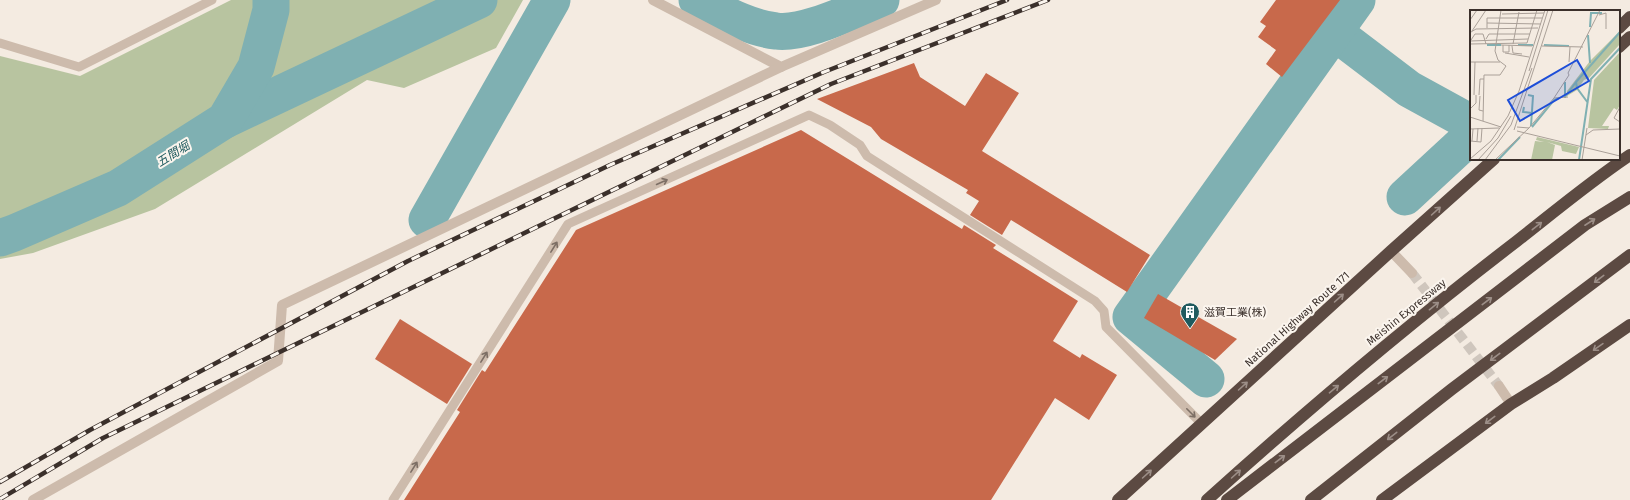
<svg xmlns="http://www.w3.org/2000/svg" width="1630" height="500" viewBox="0 0 1630 500" font-family="'Fira Sans','Noto Sans JP',sans-serif">
	<rect width="100%" height="100%" fill="#f4ebe1"/>
	<polygon fill="#b8c4a0" points="231,0 523,0 496,48 404,88 367,80 155,209 33,253 0,259 0,56 80,76"/>
	<g fill="none" stroke-linecap="round" stroke-linejoin="round">
		<g stroke="#7fb0b2" stroke-width="37">
			<path d="M697 0C721 12 748 28 776 31 804 35 854 10 881 0"/>
			<polyline points="1334,32 1409,89 1471,123"/>
			<polyline points="225,120 479,0"/>
			<polyline points="1405,197 1471,136"/>
			<polyline points="427,220 552,0"/>
			<polyline points="0,238 14,233 118,188 225,120 256,67 271,10 271,0"/>
			<polyline points="1206,379 1131,317 1357,0"/>
		</g>
	</g>
	<g fill="#c8694b">
		<polygon points="1276,0 1340,0 1282,77 1266,64 1276,50 1258,37 1266,26 1260,22"/>
		<polygon points="914,63 920,77 965,106 986,73 1019,93 982,151 1150,255 1127,292 1011,220 1002,235 970,215 979,201 966,193 968,190 881,139 871,127 817,99"/>
		<polygon points="801,130 962,229 964,225 996,245 993,248 1078,301 1053,341 1080,358 1082,354 1117,375 1089,420 1055,398 991,500 404,500 460,412 457,410 482,370 485,372 576,230"/>
		<polygon points="1158,294 1237,339 1215,360 1144,318"/>
		<polygon points="400,319 472,364 447,404 375,359"/>
	</g>
	<g fill="none" stroke-linecap="round" stroke-linejoin="round">
		<polyline stroke="#cfc6bd" stroke-width="10" stroke-dasharray="10 5" stroke-linecap="butt" points="1412,273 1499,386"/>
		<g stroke="#cdbbac" stroke-width="9">
			<polyline points="0,43 79,67 212,0"/>
			<polyline points="393,500 568,224 809,115 830,125 860,145 867,156 1095,301 1104,311 1106,327 1202,424"/>
		</g>
		<g stroke="#cdbbac" stroke-width="10">
			<polyline points="653,0 781,67 936,0"/>
			<polyline points="1391,251 1412,273"/>
			<polyline points="1499,386 1511,404"/>
			<polyline points="33,500 278,361 282,305 781,67"/>
		</g>
		<g stroke="#5c4a42" stroke-width="12">
			<polyline points="1619,28 1630,17"/>
			<polyline points="1619,47 1630,37"/>
			<polyline points="1118,500 1391,251 1494,159"/>
			<path d="M1207 500C1307 410 1410 323 1517 241 1554 212 1591 181 1630 155"/>
			<polyline points="1227,500 1585,225 1630,197"/>
			<polyline points="1311,500 1452,389 1630,255"/>
			<polyline points="1382,500 1511,404 1553,378 1630,325"/>
		</g>
		<g stroke="#3b302b" stroke-width="4.5">
			<g id="rail">
				<polyline points="0,482 90,430 408,261 610,165 824,72 1007,0"/>
				<polyline points="0,499 103,438 831,84 1048,0"/>
			</g>
		</g>
		<use href="#rail" stroke="#fbf5ee" stroke-width="3" stroke-dasharray="9" stroke-linecap="butt"/>
	</g>
	<defs><path id="oneway-shaft" d="M-6 0H5M1.5-3L5.5 0L1.5 3" fill="none" stroke-width="1.6" stroke-linecap="round" stroke-linejoin="round"/></defs>
	<g stroke="#7d6f65">
		<use href="#oneway-shaft" transform="translate(662 182) rotate(-24)"/>
		<use href="#oneway-shaft" transform="translate(554 247) rotate(-58)"/>
		<use href="#oneway-shaft" transform="translate(484 357) rotate(-58)"/>
		<use href="#oneway-shaft" transform="translate(1191 413) rotate(45)"/>
		<use href="#oneway-shaft" transform="translate(414 467) rotate(-58)"/>
	</g>
	<g stroke="#9c8e87">
		<use href="#oneway-shaft" transform="translate(1436 211) rotate(-42)"/>
		<use href="#oneway-shaft" transform="translate(1590 222) rotate(-33)"/>
		<use href="#oneway-shaft" transform="translate(1537 226) rotate(-38)"/>
		<use href="#oneway-shaft" transform="translate(1599 279) rotate(143)"/>
		<use href="#oneway-shaft" transform="translate(1339 298) rotate(-42)"/>
		<use href="#oneway-shaft" transform="translate(1487 301) rotate(-37)"/>
		<use href="#oneway-shaft" transform="translate(1434 306) rotate(-39)"/>
		<use href="#oneway-shaft" transform="translate(1598 347) rotate(145)"/>
		<use href="#oneway-shaft" transform="translate(1495 357) rotate(143)"/>
		<use href="#oneway-shaft" transform="translate(1383 380) rotate(-37)"/>
		<use href="#oneway-shaft" transform="translate(1243 386) rotate(-42)"/>
		<use href="#oneway-shaft" transform="translate(1334 389) rotate(-40)"/>
		<use href="#oneway-shaft" transform="translate(1490 420) rotate(143)"/>
		<use href="#oneway-shaft" transform="translate(1392 436) rotate(142)"/>
		<use href="#oneway-shaft" transform="translate(1280 459) rotate(-37)"/>
		<use href="#oneway-shaft" transform="translate(1147 474) rotate(-42)"/>
		<use href="#oneway-shaft" transform="translate(1236 474) rotate(-42)"/>
	</g>
	<defs>
		<g id="building-pin" transform="scale(1)"><path d="M0 17L-7.5 6A9.5 9.5 0 1 1 7.5 6Z" fill="#1f5a5e" stroke="#fbf5ee"/><path d="M-4-6H4V6H1V3H-1V6H-4ZM-2.5-4.3h1.7v1.8h-1.7ZM.8-4.3h1.7v1.8H.8ZM-2.5-1h1.7V.8h-1.7ZM.8-1h1.7V.8H.8Z" fill="#fff"/></g>
	</defs>
	<g fill-rule="evenodd">
		<use href="#building-pin" x="1190" y="312"/>
	</g>
	<g text-anchor="middle" stroke-width="4" stroke-linejoin="round" paint-order="stroke">
		<g font-size="11" fill="#3b302b" stroke="#fbf5ee" text-anchor="start">
			<text x="1204" y="316">滋賀工業(株)</text>
		</g>
		<g font-size="11" fill="#3b302b" stroke="#fbf5ee">
			<text transform="translate(1406 312) rotate(-39)" y="4">Meishin Expressway</text>
			<text transform="translate(1297 319) rotate(-42)" y="4">National Highway Route 171</text>
		</g>
		<g font-size="12" font-style="italic" fill="#1f5a5e" stroke="#fbf5ee">
			<text transform="translate(173 154) rotate(-32)" y="4">五間堀</text>
		</g>
	</g>
	<g transform="translate(1470 10)">
		<rect width="150" height="150" fill="#f4ebe1"/>
		<path d="M150 21V34L119 68 114 70 107 80 97 86V81L120 51ZM150 42V95L147 100 144 98 132 116H139L138 119 118 118 124 70ZM67 127 109 137 106 144 92 141 91 136 77 132 85 135 82 150H61L65 131 74 132 66 130Z" fill="#b8c4a0"/>
		<path fill="none" stroke="#7fb0b2" stroke-width="2" d="M120 17 121 3H132M118 25 120 53M17 35H31M48 35H63M74 35 99 36M95 72V88M58 85 63 86 61 116M95 87 106 72M118 93 107 78 106 72 150 22M54 97 53 102 62 103M62 117 84 90 89 88M28 150 50 127M109 150 121 69 150 38"/>
		<path fill="none" stroke="#aaa098" stroke-width="1" d="M32 4 74 3M129 5 136 3V19M0 10 7 0M17 13 71 14M17 18V8H72M2 21 16 0M1 22 6 19 68 18M16 29 19 24H60M1 30 5 24H13L16 34M0 31 58 29M0 34 57 33 67 0M43 34 49 2M31 35 62 36M33 35V42H39V35M42 36 43 43 52 44M72 36 113 37M35 43 59 47M0 52H30M99 52 100 37M59 61 78 0M0 70V85M4 85 5 52M9 85 10 69H14M10 86 9 100 13 101M84 88 99 65 98 63 130 0M150 97 144 108 150 112M0 99 6 93V85M0 107 31 117M13 111 14 65H30L36 56 28 50 25 41 31 0M47 117 59 118 84 88 98 87M0 119 29 118M44 120 83 0M47 121 150 146M116 125 123 120 150 119M0 131 11 132 12 118M2 131 3 119M7 131 8 118M0 149 21 131 38 106 49 81 75 0M8 150 28 128 41 106M15 150 41 115 62 58M25 150 59 118M112 150 117 118"/>
		<path fill="#1d4ed8" fill-opacity="0.15" stroke="#1d4ed8" stroke-width="2" d="M107 50 119 71 50 111 38 90Z"/>
		<rect width="150" height="150" fill="none" stroke="#3b302b" stroke-width="2"/>
	</g>
</svg>
